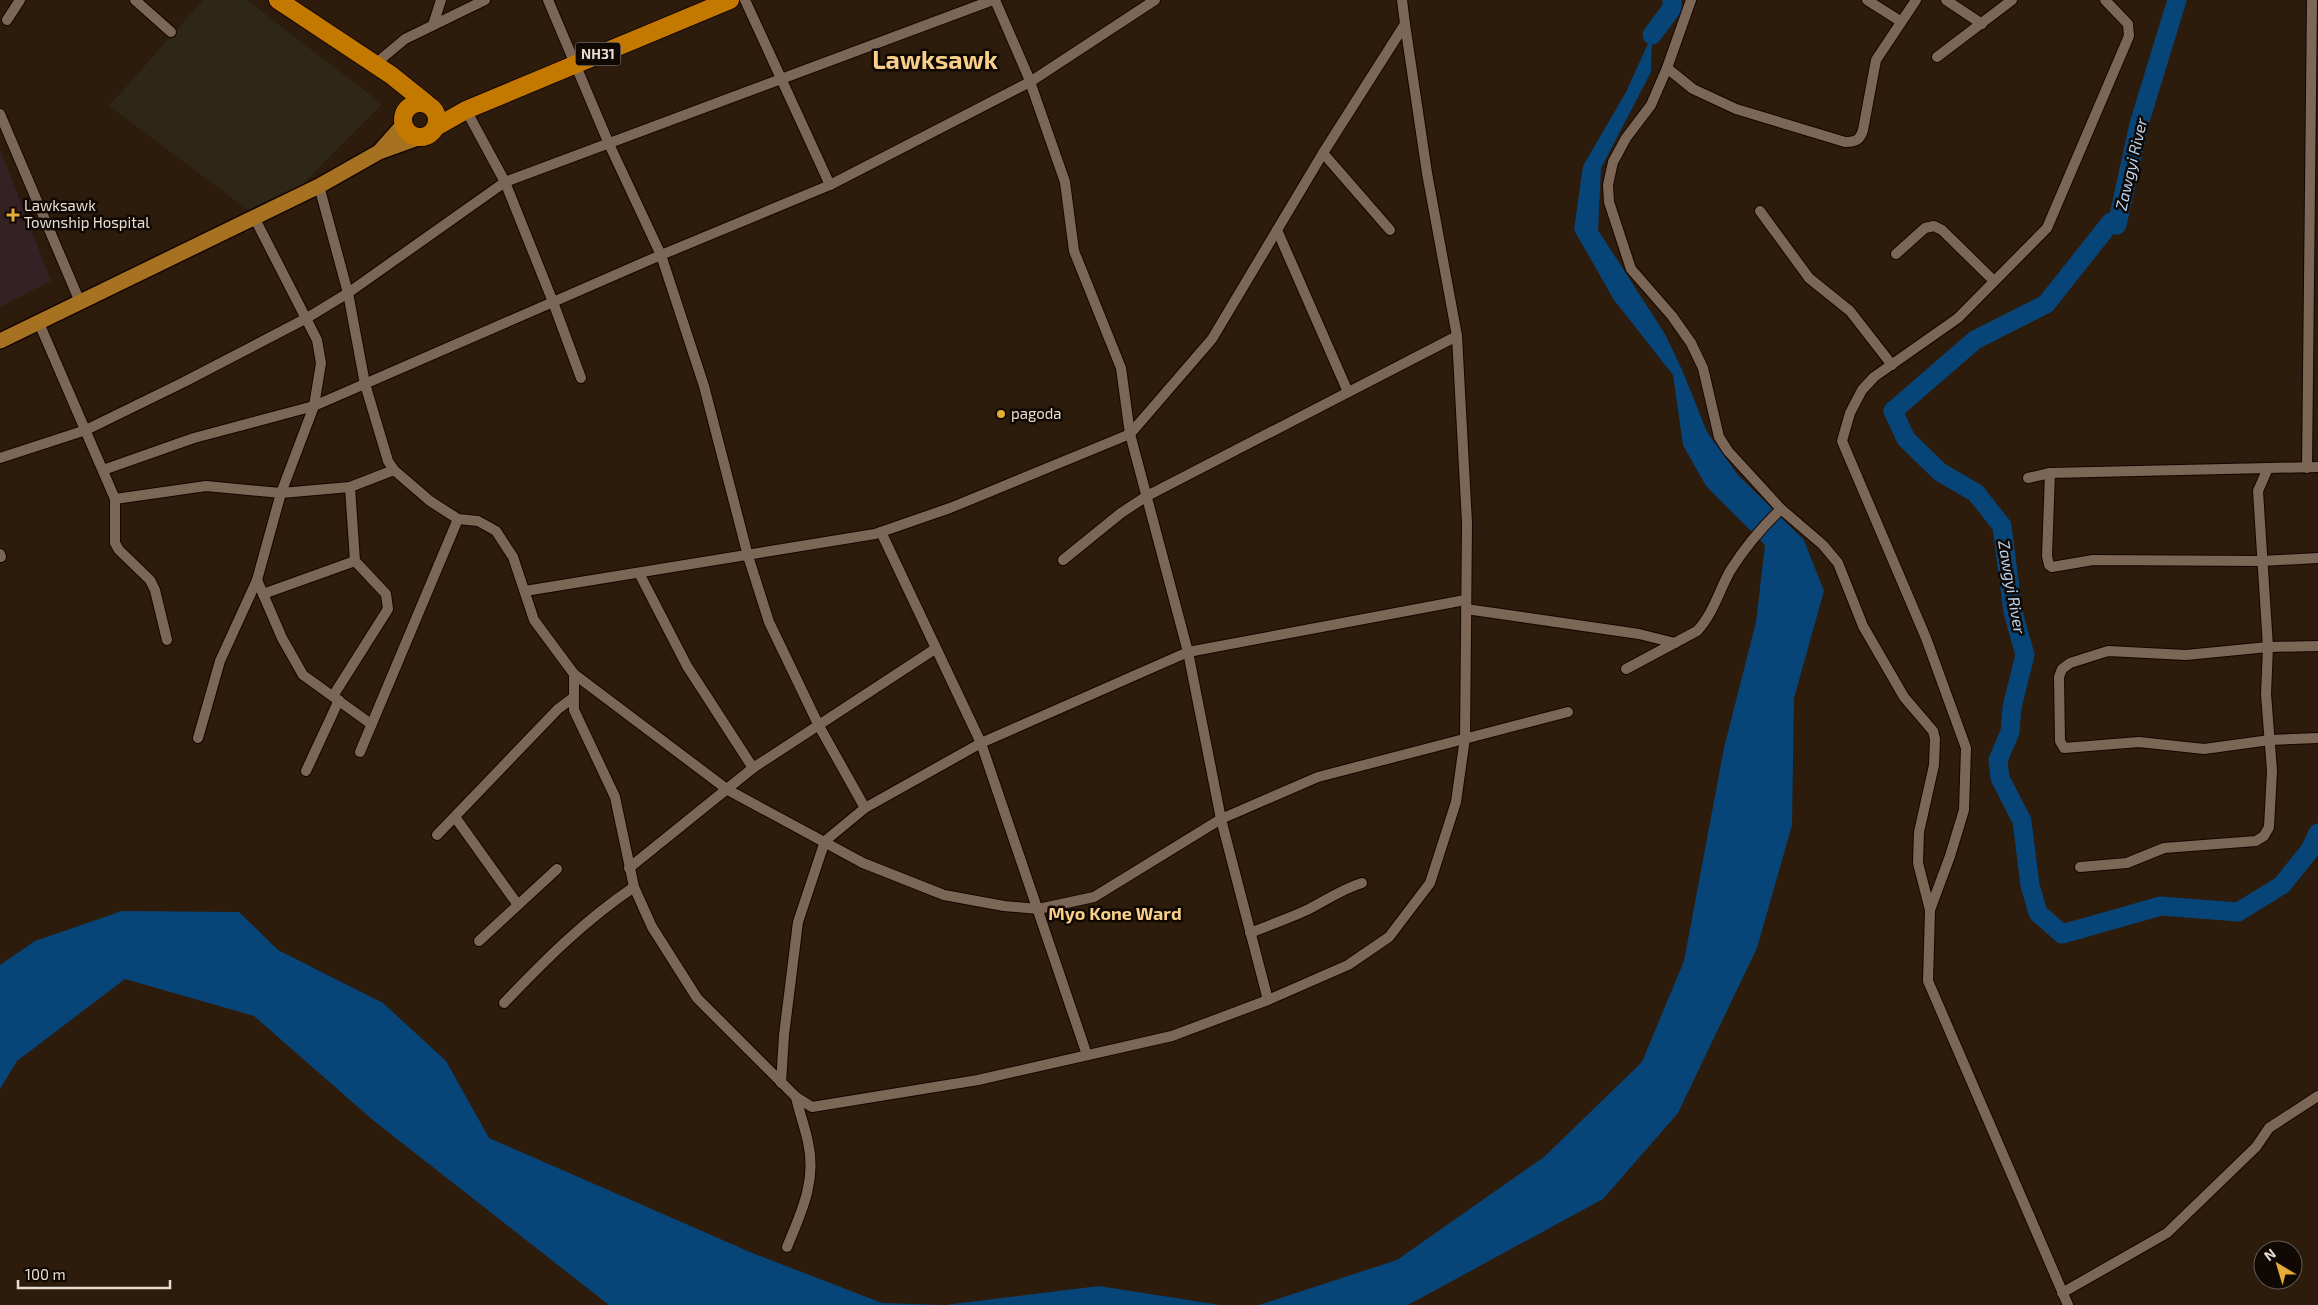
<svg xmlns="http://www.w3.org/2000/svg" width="2318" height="1305" viewBox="0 0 2318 1305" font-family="'Exo 2',sans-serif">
	<rect width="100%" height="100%" fill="#2d1b0c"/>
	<polygon fill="#2e2616" points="203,0 247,0 382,104 301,186 248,210 109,106"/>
	<polygon fill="#342124" points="0,149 51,281 0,307"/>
	<g fill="#074579">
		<polygon points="1652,35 1651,72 1601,168 1598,230 1665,334 1683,372 1707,432 1738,475 1804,540 1824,591 1794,698 1792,825 1757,948 1678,1113 1603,1199 1408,1305 1259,1305 1397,1260 1544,1157 1642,1062 1684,961 1724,748 1756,622 1765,545 1706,486 1683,445 1673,375 1614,300 1574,230 1583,166 1626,92"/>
		<polygon points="122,911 239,912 278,950 383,1003 446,1061 489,1138 750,1252 882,1303 945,1305 1099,1286 1220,1305 609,1305 374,1121 254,1016 125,979 17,1061 0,1089 0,965 35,941"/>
	</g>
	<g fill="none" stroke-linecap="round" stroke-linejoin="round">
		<g stroke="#074579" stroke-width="19">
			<polyline points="2177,0 2139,124 2117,225 2111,222 2046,304 1975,340 1893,411 1906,439 1940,472 1976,493 2002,526 2013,612 2025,655 2012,707 2010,732 1998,760 2000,778 2022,821 2030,885 2038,913 2062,934 2161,906 2238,912 2282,885 2310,850 2318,833"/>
			<polyline points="1652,35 1672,8 1672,0"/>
		</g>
		<g stroke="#150500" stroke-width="12">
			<g id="street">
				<polyline points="135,0 171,32"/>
				<polyline points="548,0 609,144 661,255 704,386 748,556 769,622 819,726 865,808"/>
				<polyline points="745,0 830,185"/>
				<polyline points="995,0 1028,76 1065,182 1074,251 1121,368 1130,434 1188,652 1221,819 1268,1000"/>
				<polyline points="1691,0 1667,68 1651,105 1626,138 1613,162 1608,185 1609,202 1631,269 1672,316 1691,343 1703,368 1719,437 1728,451 1781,509 1823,545 1838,563 1863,626 1904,697 1933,731 1935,739 1934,765 1919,832 1918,863 1930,910"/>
				<polyline points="1867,0 1900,21"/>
				<polyline points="1946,0 1982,24"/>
				<polyline points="7,20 20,0"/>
				<polyline points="433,25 441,0"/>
				<polyline points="1937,57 2012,0"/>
				<polyline points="375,64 405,39 485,0"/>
				<path d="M1667 68 1693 89 1736 109 1845 142C1856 142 1860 140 1863 130L1876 60 1916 0"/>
				<polyline points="466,110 505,182 553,302 581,378"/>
				<polyline points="0,114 80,302"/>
				<polyline points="1323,153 1390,230"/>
				<polyline points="319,186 348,293 365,384 388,461 394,470 430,501 458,519 478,521 496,531 513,557 534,620 574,674 728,790 863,863 944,895 1004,906 1038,909 1094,897 1221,819 1318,777 1568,712"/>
				<polyline points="1760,211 1809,278 1850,311 1892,365"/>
				<polyline points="1277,230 1348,392"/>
				<polyline points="1896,254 1925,228 1934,226 1942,230 1994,281"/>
				<polyline points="39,323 115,499 115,543 119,550 150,580 155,590 167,640"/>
				<polyline points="0,458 86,430 184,382 307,318 348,293 505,182 993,0"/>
				<polyline points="2307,468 2312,0"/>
				<polyline points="103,470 194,438 314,406 661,255 830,185 1030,82 1155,0"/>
				<polyline points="2050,473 2047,556 2049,565 2052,567 2093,560 2262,561 2318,558"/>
				<polyline points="2028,478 2050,473 2268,468"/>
				<polyline points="115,499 206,486 281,493 350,487 394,470"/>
				<polyline points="881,532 981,743 1087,1055"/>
				<polyline points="0,554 1,557"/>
				<polyline points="1063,560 1121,513 1147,496 1457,336"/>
				<polyline points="639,573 687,666 753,768"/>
				<polyline points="257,580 282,638 303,675 371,724"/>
				<polyline points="525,591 875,534 950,508 1130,434 1212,339 1323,153 1405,24 1402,0"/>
				<polyline points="263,594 355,561"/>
				<polyline points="1466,609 1639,634 1675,643"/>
				<polyline points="2318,646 2268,647 2186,655 2108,651 2070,663 2062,669 2059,677 2060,741 2064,748 2139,742 2204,749 2270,740 2318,738"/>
				<path d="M1626 669 1697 631C1713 614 1719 591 1730 571 1745 547 1761 528 1781 509"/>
				<polyline points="574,674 574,710 615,797 634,887 652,927 697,998 796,1097 812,1107 978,1080 1172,1036 1268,1000 1348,965 1389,937 1430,883 1456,802 1465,738 1467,523 1457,336 1427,173 1405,24"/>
				<polyline points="333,696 388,609 386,594 355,561 350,487"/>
				<polyline points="198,738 220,661 257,580 281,493 314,406 321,363 317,340 254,217"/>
				<polyline points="360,752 458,519"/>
				<polyline points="306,771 339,700"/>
				<polyline points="455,817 518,905"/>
				<polyline points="437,835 558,709 574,697"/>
				<polyline points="2080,867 2127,863 2164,848 2256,841 2264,836 2269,827 2272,771 2266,694 2268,647 2258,491 2268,468 2318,467"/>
				<polyline points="629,868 753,768 935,649"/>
				<path d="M1250 933C1270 925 1290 918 1309 909 1327 900 1342 889 1362 883"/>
				<polyline points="479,941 557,869"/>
				<path d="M504 1003C545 960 585 920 634 887"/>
				<polyline points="781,1083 784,1035 798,922 825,841 865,808 981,743 1188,652 1465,600"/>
				<path d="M787 1247C801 1213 817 1181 808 1142 805 1127 799 1112 796 1097"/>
				<polyline points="2062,1293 2167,1233 2256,1147 2269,1128 2318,1096"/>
				<polyline points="2068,1305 1928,981 1930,910 1950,856 1964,810 1966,748 1926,638 1842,441 1850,413 1862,390 1874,377 1958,318 2047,228 2129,36 2128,24 2105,0"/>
			</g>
		</g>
		<g stroke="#150500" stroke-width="18">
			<g id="primary">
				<polyline points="380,151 403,125"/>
				<polyline points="0,341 319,186 379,152 418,138"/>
			</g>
		</g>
		<g stroke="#150500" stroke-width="20">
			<g id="highway">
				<polyline points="278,0 391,75 426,103"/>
				<circle cx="420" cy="120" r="17"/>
				<polyline points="436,127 466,110 730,0"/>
			</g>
		</g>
		<use href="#street" stroke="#7c6655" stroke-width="10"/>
		<use href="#primary" stroke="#a77122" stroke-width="15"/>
		<use href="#highway" stroke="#c37900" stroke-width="18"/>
	</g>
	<g fill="#e7ac37" stroke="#0f0803" stroke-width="2">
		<path d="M10.5 207.5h5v5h5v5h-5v5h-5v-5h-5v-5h5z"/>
		<circle cx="1001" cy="414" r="5"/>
	</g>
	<g text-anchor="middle" stroke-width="5" stroke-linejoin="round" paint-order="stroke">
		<rect fill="#0f0803" stroke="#a89d95" stroke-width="1" x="575.5" y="42.5" width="45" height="23" rx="4"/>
		<g font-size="14" font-weight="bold" fill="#e9ddd3">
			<text x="598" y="59">NH31</text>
		</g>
		<g font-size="15" fill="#e9ddd3" stroke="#0f0803" text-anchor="start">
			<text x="24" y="211">Lawksawk<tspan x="24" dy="17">Township Hospital</tspan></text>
			<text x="1011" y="419">pagoda</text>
		</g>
		<g font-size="16" font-style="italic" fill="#b8d5f5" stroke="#0f0803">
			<text transform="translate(2131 164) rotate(-77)" y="6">Zawgyi River</text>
			<text transform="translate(2012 587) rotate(80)" y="6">Zawgyi River</text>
		</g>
		<g font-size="18" font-weight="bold" fill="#f8ce88" stroke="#0f0803">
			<text x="1115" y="920">Myo Kone Ward</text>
		</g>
		<g font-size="25" font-weight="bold" fill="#f8ce88" stroke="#0f0803">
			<text x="935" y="69">Lawksawk</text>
		</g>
	</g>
	<g transform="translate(2278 1265) rotate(322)"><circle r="24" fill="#0f0803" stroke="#665d56"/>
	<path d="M0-4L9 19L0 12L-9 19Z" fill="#e7ac37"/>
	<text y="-8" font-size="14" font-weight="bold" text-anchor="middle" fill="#e9ddd3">N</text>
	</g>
	<path d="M18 1280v8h152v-8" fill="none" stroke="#e9ddd3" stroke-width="2.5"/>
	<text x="25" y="1280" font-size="15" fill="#e9ddd3" stroke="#0f0803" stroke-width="4" paint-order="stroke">100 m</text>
</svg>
